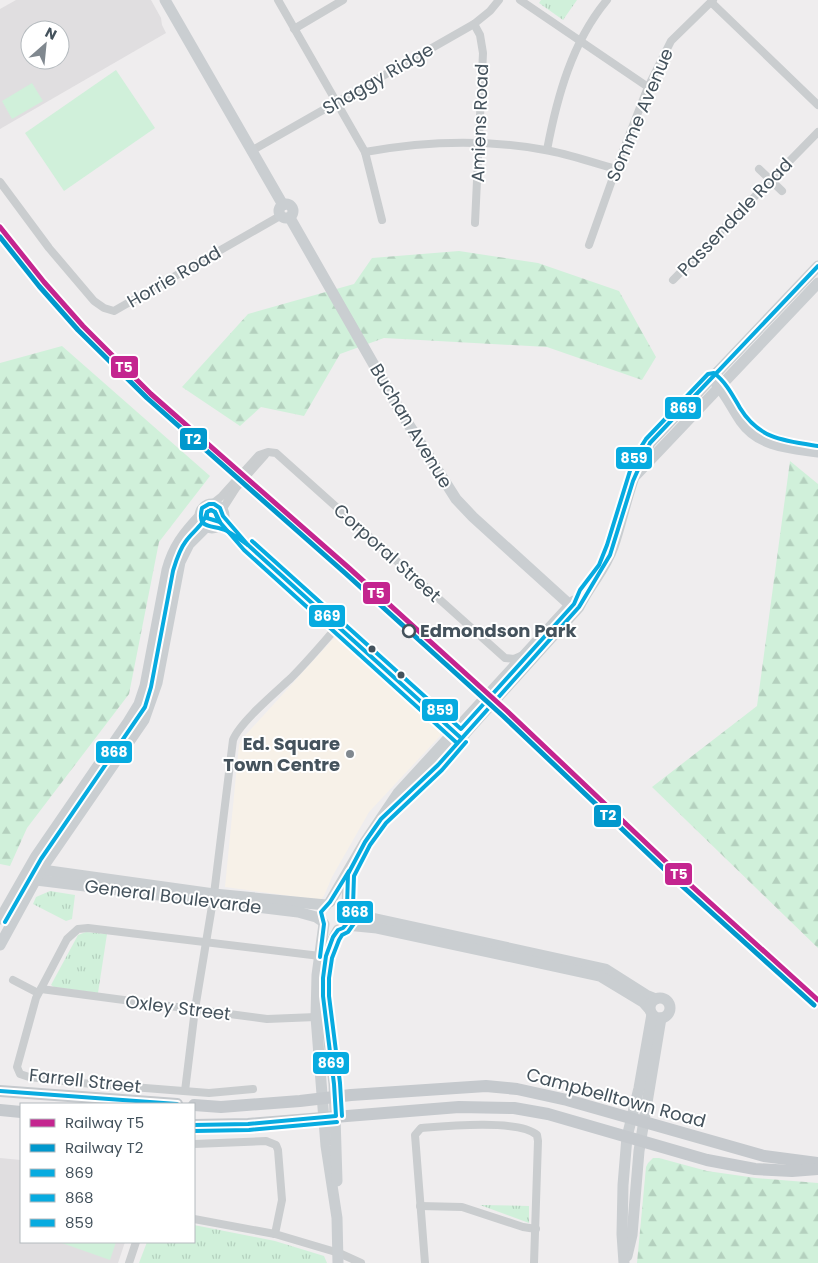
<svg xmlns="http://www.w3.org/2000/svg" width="818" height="1263" viewBox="0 0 818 1263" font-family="Poppins,sans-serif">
	<defs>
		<pattern id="grass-tufts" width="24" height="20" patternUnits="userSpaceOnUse" patternTransform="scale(1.25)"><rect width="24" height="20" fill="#d0f0da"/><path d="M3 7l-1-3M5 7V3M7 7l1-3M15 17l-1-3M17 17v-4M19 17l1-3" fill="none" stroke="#b4d0be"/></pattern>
		<pattern id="forest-firs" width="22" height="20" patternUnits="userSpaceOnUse" patternTransform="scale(1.25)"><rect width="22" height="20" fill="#d0f0da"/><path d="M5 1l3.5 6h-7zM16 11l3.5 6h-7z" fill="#b4d0be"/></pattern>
	</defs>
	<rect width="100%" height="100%" fill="#efedee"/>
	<polygon fill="#f7f1e8" points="340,636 344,638 437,723 441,732 440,736 369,812 332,877 324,896 320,900 225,887 239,745 242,739 333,639"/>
	<g fill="#e0dee0" fill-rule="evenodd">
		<path d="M16 0H151L161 18 162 25 166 33 0 129V9ZM30 30H60V60H30Z"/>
		<polygon points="0,1158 21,1160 21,1242 125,1242 118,1263 0,1263"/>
	</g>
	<g fill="url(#grass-tufts)">
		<polygon points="541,0 577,0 563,20 539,3"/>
		<polygon points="50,891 75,895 72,919 66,921 33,904 36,897"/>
		<polygon points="86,932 107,934 98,993 54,987 51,985 78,935"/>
		<polygon points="480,1205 529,1206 529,1223"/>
		<polygon points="194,1225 275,1241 324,1256 327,1263 139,1263 147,1242 194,1242"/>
	</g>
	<g fill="url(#forest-firs)">
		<polygon points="459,251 538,263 619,291 656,357 642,380 547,347 384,338 340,354 304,416 261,407 240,426 182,387 248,314 354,284 372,258"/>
		<polygon points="62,346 210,476 159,542 129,694 27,828 10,866 0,864 0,363"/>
		<polygon points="790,461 818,484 818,948 652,787 757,706"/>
		<polygon points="653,1158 659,1158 707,1171 756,1178 818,1183 818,1263 637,1263 646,1167 648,1163"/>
	</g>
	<g fill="#d0f0da">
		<polygon points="116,70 155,128 64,191 25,133"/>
		<polygon points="32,83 43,101 12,119 2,101"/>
		<polygon points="59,1242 116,1242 110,1260"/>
	</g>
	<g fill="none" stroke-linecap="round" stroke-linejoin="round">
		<g stroke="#cacdcf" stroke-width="8">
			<polyline points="278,0 365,152 382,220"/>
			<polyline points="520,0 648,87"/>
			<polyline points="711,2 818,105"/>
			<polyline points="474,24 480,35 483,53 475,223"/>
			<polyline points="294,29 343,0"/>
			<path d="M547 150C557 97 572 42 607 0"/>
			<polyline points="251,151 474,24 490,11 499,0"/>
			<path d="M365 152C425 141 485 139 545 150 569 154 593 163 616 169"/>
			<polyline points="759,169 782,191"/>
			<polyline points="0,182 49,248 94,301 104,308 114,311 280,216"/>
			<polyline points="589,245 616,169 648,87 671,41 713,0"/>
			<polyline points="673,280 818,132"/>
			<polyline points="212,504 222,496 259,455 268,452 276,453 505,658 514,659 521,656"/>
			<polyline points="222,510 236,488 265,455"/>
			<polyline points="223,516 238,534"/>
			<polyline points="215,527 229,531 248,545 457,734"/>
			<polyline points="13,980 38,993"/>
			<polyline points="41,989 267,1019 316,1017"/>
			<polyline points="253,1089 209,1093 81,1083 29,1077 20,1074 17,1067 36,998 67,939 78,929 88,928 320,956"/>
			<path d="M185 1091 195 1009 214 894 233 740C240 722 276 692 291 678 307 662 322 644 338 626"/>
			<polyline points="194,1144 266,1141 276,1145 278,1150 282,1200 275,1234"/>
			<polyline points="420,1206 462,1207 523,1227 536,1229"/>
			<polyline points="194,1219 275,1234 339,1253 361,1263"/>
			<polyline points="129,1263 136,1242"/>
			<path d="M425 1263 415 1135 421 1128C445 1126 520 1119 537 1135L538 1141 534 1263"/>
		</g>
		<g stroke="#caced1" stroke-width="11">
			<polyline points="165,0 283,205"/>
			<circle cx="286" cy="211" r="7"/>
			<polyline points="290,218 402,414 456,499 473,517 570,605"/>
			<path d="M715 382C726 394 732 408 741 421 759 447 790 448 818 452"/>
			<polyline points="636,475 818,283"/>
			<circle cx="212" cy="516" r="12"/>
			<path d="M381 819 438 765 470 728 579 607C589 586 605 570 613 547 625 512 630 475 650 443L818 266"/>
			<polyline points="35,869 214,894 326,905"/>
			<polyline points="28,879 298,912 316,917 322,921"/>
			<polyline points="330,902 365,842 398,793 574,601"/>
			<polyline points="347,907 348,875"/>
			<polyline points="349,913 605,969 646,995 656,999"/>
			<path d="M0 919 36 856 128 722 139 704 145 686 167 570C173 547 184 533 200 516"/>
			<polyline points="324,924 317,975 316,1017 326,1146 337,1218 338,1263"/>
			<polyline points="346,925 377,928 600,976 643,1002 650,1010"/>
			<polyline points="0,945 41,870 144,720 157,683 180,562 189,544 207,526"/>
			<polyline points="326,960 330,945 338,930"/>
			<polyline points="323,991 334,1084 337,1181"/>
			<circle cx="660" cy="1008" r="10"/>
			<polyline points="627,1256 632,1235 639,1151 661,1018"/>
			<polyline points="624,1263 622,1234 623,1185 627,1137 639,1088 652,1014"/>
		</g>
		<g stroke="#c5c9cd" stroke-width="12">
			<polyline points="0,1091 177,1104"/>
			<polyline points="194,1105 221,1107 300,1101 351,1095 486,1086 517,1089 567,1100 764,1156 818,1163"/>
			<polyline points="0,1110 21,1112"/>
			<polyline points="194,1125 248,1124 459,1107 514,1108 548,1114 707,1160 755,1169 792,1171 818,1169"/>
		</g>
		<g stroke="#fff" stroke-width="8">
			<g id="bus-1">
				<path d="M209 504H214L220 508 223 516 248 545C241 540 234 535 227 531 214 524 196 531 202 508Z"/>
				<polyline points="248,545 461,738"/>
				<polyline points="320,957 324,924 321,912 330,902 349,871"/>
				<polyline points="0,1091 177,1104"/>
				<polyline points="194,1125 248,1124 336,1116 334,1084 323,996 323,978 326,956 333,937 338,930 343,928 349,921 350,916 347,907 348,874 365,842 381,819 438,765 579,607 610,555 633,481 650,443 818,266"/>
			</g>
		</g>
		<g stroke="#fff" stroke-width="8">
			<g id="bus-2">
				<path d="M5 922 41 859 145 707 151 687 173 571C176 561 179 550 186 541 193 531 204 525 207 512L211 510 215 512 218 520 244 550 457 743"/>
				<polyline points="342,1116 340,1083 329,996 329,978 332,958 339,940 342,935 348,932 355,922 356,915 353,906 354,876 370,845 386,823 442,770 466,742"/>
				<polyline points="194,1131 249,1130 337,1122"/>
			</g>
		</g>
		<g stroke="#fff" stroke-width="8">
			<g id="bus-3">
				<polygon points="211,510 215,512 220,522 207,518 207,512"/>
				<path d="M252 541 461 729 574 604 580 590 599 565 607 545 634 458 646 439 708 374 714 373C726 382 733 396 740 408 759 439 784 441 818 446"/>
			</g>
		</g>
		<use href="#bus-1" stroke="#07abe0" stroke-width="4"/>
		<use href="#bus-2" stroke="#07abe0" stroke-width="4"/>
		<use href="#bus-3" stroke="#07abe0" stroke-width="4"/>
		<g stroke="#fff" stroke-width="9">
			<polyline id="rail-1" points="0,227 44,282 83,326 151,394 349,568 507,711 685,880 818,1000"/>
		</g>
		<g stroke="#fff" stroke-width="9">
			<polyline id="rail-2" points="0,237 39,286 78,330 147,398 345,573 503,716 681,885 814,1005"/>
		</g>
		<use href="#rail-1" stroke="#c4258f" stroke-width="5"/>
		<use href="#rail-2" stroke="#0098cd" stroke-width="5"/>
	</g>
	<circle fill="#fff" stroke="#44525c" stroke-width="2.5" cx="409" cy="631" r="6"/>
	<g fill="#44525c" stroke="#fff" stroke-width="2">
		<circle cx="372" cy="649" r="4.5"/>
		<circle cx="401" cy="675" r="4.5"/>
	</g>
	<circle fill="#80888f" stroke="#fff" stroke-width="2" cx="350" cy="754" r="5"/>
	<g text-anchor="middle" stroke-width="4" stroke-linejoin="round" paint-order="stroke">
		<g font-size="18" fill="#44525c" stroke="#fff">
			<text transform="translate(378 79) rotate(-30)" y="6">Shaggy Ridge</text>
			<text transform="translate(640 115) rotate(-67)" y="6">Somme Avenue</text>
			<text transform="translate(480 123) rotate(-88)" y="6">Amiens Road</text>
			<text transform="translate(735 217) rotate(-46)" y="6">Passendale Road</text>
			<text transform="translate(174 277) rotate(-30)" y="6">Horrie Road</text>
			<text transform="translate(411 426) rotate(59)" y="6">Buchan Avenue</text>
			<text transform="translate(387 553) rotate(42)" y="6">Corporal Street</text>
			<text transform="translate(173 897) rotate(7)" y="6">General Boulevarde</text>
			<text transform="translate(178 1008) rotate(7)" y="6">Oxley Street</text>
			<text transform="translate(85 1081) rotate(6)" y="6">Farrell Street</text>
			<text transform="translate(616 1098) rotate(15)" y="6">Campbelltown Road</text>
		</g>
		<g font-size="18" font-weight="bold" fill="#44525c" stroke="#fff" text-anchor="start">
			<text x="420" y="637">Edmondson Park</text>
		</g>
		<g font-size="18" font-weight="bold" fill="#44525c" stroke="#fff" text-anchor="end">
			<text x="340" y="750">Ed. Square<tspan x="340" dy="21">Town Centre</tspan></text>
		</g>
	</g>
	<g stroke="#fff" stroke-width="2">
		<rect x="110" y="355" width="29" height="24" rx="5" fill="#c4258f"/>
		<rect x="664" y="396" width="38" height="24" rx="5" fill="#07abe0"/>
		<rect x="179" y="427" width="29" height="24" rx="5" fill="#0098cd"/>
		<rect x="615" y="446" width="38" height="24" rx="5" fill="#07abe0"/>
		<rect x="362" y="581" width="29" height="24" rx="5" fill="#c4258f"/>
		<rect x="308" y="604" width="38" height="24" rx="5" fill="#07abe0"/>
		<rect x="421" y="698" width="38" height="24" rx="5" fill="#07abe0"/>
		<rect x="95" y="740" width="38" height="24" rx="5" fill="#07abe0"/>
		<rect x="593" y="804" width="29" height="24" rx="5" fill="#0098cd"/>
		<rect x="664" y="862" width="29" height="24" rx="5" fill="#c4258f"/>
		<rect x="336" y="900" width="38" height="24" rx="5" fill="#07abe0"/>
		<rect x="312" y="1051" width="38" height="24" rx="5" fill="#07abe0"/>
	</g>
	<g font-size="14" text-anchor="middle" font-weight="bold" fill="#fff">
		<text x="124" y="372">T5</text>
		<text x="683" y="413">869</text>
		<text x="193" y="444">T2</text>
		<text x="634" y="463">859</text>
		<text x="376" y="598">T5</text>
		<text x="327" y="621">869</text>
		<text x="440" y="715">859</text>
		<text x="114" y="757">868</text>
		<text x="608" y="820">T2</text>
		<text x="679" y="879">T5</text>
		<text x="355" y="917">868</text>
		<text x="331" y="1068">869</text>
	</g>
	<rect x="20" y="1103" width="175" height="140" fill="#ffffff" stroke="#b4babe"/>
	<rect x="30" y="1119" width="25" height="8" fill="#c4258f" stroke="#b4babe"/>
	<text x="65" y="1128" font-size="15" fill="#44525c">Railway T5</text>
	<rect x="30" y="1144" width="25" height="8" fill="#0098cd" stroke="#b4babe"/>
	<text x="65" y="1153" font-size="15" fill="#44525c">Railway T2</text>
	<rect x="30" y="1169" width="25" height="8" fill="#07abe0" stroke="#b4babe"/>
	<text x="65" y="1178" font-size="15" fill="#44525c">869</text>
	<rect x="30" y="1194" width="25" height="8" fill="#07abe0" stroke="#b4babe"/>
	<text x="65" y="1203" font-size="15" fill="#44525c">868</text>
	<rect x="30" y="1219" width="25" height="8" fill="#07abe0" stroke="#b4babe"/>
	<text x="65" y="1228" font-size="15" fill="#44525c">859</text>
	<g transform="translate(45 45) rotate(27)"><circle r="24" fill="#ffffff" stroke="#b4babe"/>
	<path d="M0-4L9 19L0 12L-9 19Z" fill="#80888f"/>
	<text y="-8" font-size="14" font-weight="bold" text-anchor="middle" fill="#44525c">N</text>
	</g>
</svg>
